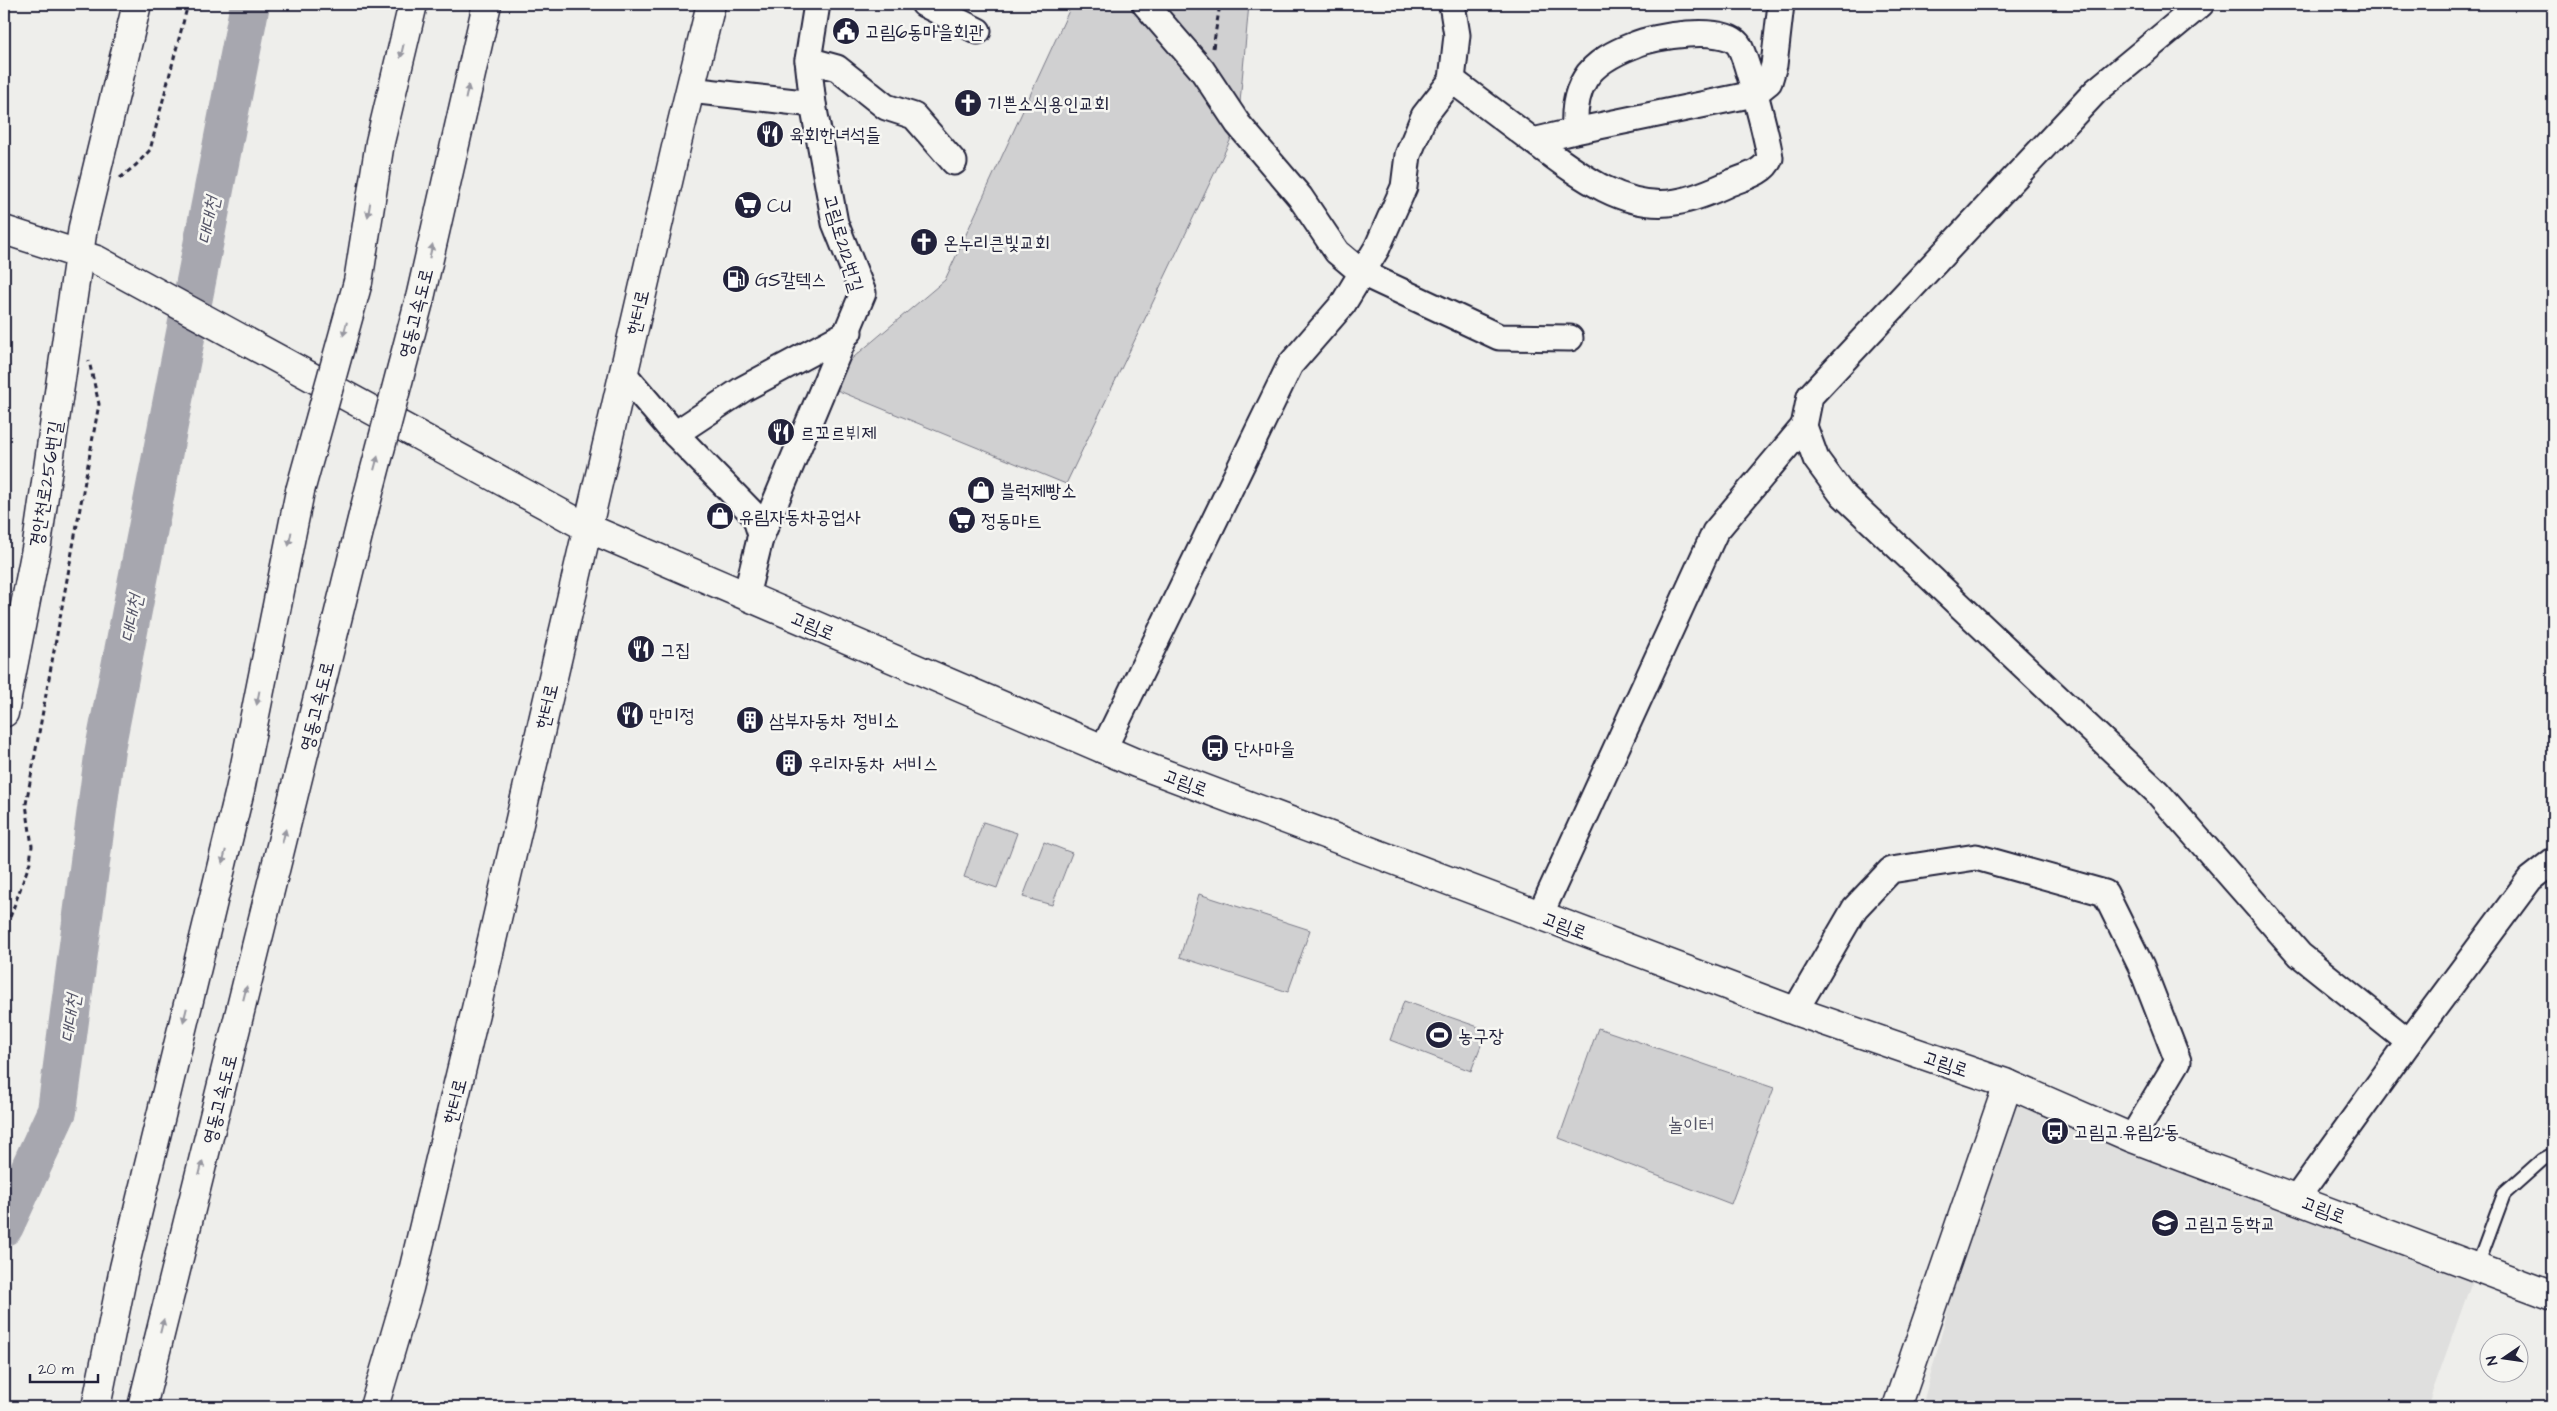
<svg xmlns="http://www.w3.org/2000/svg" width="2557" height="1411" viewBox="0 0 2557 1411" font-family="'Architects Daughter','Poor Story',sans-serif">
	<rect width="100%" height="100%" fill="#eeeeeb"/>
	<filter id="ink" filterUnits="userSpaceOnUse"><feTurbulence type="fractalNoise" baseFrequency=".02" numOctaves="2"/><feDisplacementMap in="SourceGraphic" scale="10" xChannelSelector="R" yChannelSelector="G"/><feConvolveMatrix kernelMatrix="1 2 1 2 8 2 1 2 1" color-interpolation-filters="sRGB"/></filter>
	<g filter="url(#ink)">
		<polygon fill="#dfdfde" points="2008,1084 2477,1267 2427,1407 1922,1407"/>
		<g fill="#d0d0d1" stroke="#797986">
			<polygon points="1072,4 1249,4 1238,124 1066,484 822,384 945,280"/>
			<polygon points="983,822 1017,833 997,888 964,877"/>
			<polygon points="1044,842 1072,853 1052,905 1023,897"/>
			<polygon points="1199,894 1310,930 1288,992 1180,957"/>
			<polygon points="1404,1001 1487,1030 1471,1071 1390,1040"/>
			<polygon points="1598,1028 1774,1088 1731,1204 1559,1138"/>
		</g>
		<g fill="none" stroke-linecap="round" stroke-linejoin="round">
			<polyline stroke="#a7a7af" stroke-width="40" points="4,1226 57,1111 105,749 250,4"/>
			<g stroke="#22223b" stroke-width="16">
				<polyline id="lane" points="2477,1267 2504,1194 2542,1160 2553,1154"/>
			</g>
			<g stroke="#22223b" stroke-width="29">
				<g id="street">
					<polyline points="924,4 978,31"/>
					<polyline points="1145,4 1202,70 1238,124 1300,197 1337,252 1362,273 1499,337 1570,338"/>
					<polyline points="2201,4 2096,91 1810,396 1804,426 1816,459 1841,493 2157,792 2300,955 2409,1042 2296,1199"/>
					<polyline points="808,60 837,68 886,107 914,116 954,162"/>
					<path d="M1452 80 1533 141 1575 131C1574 113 1575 95 1585 79 1595 62 1616 52 1634 45 1654 36 1722 25 1738 44 1746 54 1768 141 1770 158 1764 173 1744 177 1730 183 1713 191 1694 199 1676 202 1623 212 1572 170 1533 141"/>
					<polyline points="690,90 813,104"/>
					<polyline points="1575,131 1754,94 1769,82 1774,65 1781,4"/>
					<polyline points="623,373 675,434 755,516 761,535 746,596"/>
					<polyline points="675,434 743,389 849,332"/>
					<polyline points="760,539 863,293 835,223 813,104 808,60 817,4"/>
					<polyline points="1103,750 1290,365 1343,304 1377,248 1404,187 1408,155 1424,116 1452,80 1457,35 1452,4"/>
					<polyline points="1540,915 1715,532 1804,426"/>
					<polyline points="1795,1011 1855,908 1891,870 1976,857 2105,893 2141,966 2178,1061 2132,1138"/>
					<polyline points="2409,1042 2530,879 2553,861"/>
				</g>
			</g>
			<g stroke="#22223b" stroke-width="31">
				<g id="secondary">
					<polyline points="4,230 97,260 588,528 1136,763 1795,1011 2008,1084 2132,1138 2553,1296"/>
					<polyline points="4,713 37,544 83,227 137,4"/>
					<polyline points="374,1407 409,1288 476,1009 677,143 711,4"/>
					<polyline points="1897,1407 2008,1084"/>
				</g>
			</g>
			<g stroke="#22223b" stroke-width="31">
				<g id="highway">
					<polyline points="358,282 380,142 413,4"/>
					<polyline points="420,298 487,4"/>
					<polyline points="96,1407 124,1268 240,790 300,491"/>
					<polyline points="142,1407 364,511"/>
				</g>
			</g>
			<g stroke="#22223b" stroke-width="3" stroke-dasharray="5 4" stroke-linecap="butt">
				<polyline points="1213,48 1220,4"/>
				<polyline points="120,178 136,165 150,150 188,4"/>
				<polyline points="4,934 30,862 32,846 26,804 99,404 89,361"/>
			</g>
			<use href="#lane" stroke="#f6f6f2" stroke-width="12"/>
			<use href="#street" stroke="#f6f6f2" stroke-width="25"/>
			<use href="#secondary" stroke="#f6f6f2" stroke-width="28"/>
			<use href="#highway" stroke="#f6f6f2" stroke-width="28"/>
			<g stroke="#22223b" stroke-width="31" stroke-linecap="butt">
				<g id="highway-bridge">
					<polyline points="300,491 358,282"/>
					<polyline points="364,511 420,298"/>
				</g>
			</g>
			<use href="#highway-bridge" stroke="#f6f6f2" stroke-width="28"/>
		</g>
		<defs><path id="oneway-solid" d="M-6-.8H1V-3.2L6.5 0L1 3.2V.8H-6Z" transform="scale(1.25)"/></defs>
		<g fill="#9797a0">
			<use href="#oneway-solid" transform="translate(402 51) rotate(103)"/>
			<use href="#oneway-solid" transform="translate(467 92) rotate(-78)"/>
			<use href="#oneway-solid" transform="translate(369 210) rotate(99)"/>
			<use href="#oneway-solid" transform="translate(431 251) rotate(-77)"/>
			<use href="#oneway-solid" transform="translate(345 329) rotate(105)"/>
			<use href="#oneway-solid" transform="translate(376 463) rotate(-75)"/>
			<use href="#oneway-solid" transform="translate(290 539) rotate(101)"/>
			<use href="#oneway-solid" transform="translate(258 698) rotate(101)"/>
			<use href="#oneway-solid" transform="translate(284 836) rotate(-76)"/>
			<use href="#oneway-solid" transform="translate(224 857) rotate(104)"/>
			<use href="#oneway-solid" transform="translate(245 993) rotate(-76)"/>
			<use href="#oneway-solid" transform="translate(185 1015) rotate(104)"/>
			<use href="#oneway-solid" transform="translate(201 1168) rotate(-76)"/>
			<use href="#oneway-solid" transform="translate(162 1326) rotate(-76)"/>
		</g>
	</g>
	<defs>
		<g id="civic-disc" transform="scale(1.4375)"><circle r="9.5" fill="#22223b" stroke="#f6f6f2"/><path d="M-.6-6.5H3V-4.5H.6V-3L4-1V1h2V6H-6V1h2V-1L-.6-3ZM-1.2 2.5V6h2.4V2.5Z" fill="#fff"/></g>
		<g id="church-disc" transform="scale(1.4375)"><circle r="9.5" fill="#22223b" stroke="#f6f6f2"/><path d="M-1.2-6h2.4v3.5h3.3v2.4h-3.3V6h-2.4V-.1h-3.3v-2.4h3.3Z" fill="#fff"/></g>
		<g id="restaurant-disc" transform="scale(1.4375)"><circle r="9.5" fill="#22223b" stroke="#f6f6f2"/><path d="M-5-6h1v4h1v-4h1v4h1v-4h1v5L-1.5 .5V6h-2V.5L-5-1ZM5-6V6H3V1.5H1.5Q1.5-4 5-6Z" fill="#fff"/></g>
		<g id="supermarket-disc" transform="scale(1.4375)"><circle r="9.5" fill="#22223b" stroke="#f6f6f2"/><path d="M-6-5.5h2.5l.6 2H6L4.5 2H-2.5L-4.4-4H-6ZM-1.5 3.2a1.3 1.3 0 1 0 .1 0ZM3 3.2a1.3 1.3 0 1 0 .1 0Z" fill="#fff"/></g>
		<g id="fuel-disc" transform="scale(1.4375)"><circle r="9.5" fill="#22223b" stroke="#f6f6f2"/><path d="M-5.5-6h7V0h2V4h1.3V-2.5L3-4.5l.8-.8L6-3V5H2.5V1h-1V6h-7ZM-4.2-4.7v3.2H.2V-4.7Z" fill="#fff"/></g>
		<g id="shop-disc" transform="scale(1.4375)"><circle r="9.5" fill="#22223b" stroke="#f6f6f2"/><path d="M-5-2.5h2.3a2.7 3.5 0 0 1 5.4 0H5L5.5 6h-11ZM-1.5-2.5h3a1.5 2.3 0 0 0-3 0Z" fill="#fff"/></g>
		<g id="building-disc" transform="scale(1.4375)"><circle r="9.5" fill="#22223b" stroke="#f6f6f2"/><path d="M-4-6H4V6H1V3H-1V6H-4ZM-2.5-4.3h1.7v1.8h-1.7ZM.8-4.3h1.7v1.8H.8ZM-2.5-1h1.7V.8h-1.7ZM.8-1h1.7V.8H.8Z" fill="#fff"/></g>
		<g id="bus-disc" transform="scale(1.4375)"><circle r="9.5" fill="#22223b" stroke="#f6f6f2"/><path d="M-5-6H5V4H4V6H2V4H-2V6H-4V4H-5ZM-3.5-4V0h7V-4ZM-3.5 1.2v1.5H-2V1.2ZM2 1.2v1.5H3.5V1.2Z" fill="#fff"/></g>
		<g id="stadium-disc" transform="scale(1.4375)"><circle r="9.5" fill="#22223b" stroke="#f6f6f2"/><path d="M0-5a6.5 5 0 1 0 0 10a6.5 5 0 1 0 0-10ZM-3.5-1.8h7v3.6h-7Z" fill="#fff"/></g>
		<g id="school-disc" transform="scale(1.4375)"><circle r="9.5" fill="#22223b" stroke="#f6f6f2"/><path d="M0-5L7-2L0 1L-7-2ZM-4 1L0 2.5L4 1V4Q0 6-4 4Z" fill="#fff"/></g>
	</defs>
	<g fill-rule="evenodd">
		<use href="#civic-disc" x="846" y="31"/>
		<use href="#church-disc" x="968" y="103"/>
		<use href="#restaurant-disc" x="770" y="134"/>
		<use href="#supermarket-disc" x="748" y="205"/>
		<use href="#church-disc" x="924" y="242"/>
		<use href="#fuel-disc" x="736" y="279"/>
		<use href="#restaurant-disc" x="781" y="432"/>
		<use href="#shop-disc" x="981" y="490"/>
		<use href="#shop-disc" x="720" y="516"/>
		<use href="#supermarket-disc" x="962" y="520"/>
		<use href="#restaurant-disc" x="641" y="649"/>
		<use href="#restaurant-disc" x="630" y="715"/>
		<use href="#building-disc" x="750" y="720"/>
		<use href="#bus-disc" x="1215" y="748"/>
		<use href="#building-disc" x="789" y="763"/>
		<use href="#stadium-disc" x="1439" y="1035"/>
		<use href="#bus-disc" x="2055" y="1131"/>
		<use href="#school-disc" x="2165" y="1223"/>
	</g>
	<g text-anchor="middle" stroke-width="5" stroke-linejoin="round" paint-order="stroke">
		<g font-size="19" fill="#22223b" stroke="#f6f6f2" text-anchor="start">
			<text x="865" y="38">고림6동마을회관</text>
			<text x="987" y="110">기쁜소식용인교회</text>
			<text x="789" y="141">육회한녀석들</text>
			<text x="767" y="212">CU</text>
			<text x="943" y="249">온누리큰빛교회</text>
			<text x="755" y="286">GS칼텍스</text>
			<text x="800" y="439">르꼬르뷔제</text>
			<text x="1000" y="497">블럭제빵소</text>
			<text x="739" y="523">유림자동차공업사</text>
			<text x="981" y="527">정동마트</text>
			<text x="660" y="656">그집</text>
			<text x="649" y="722">만미정</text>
			<text x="769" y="727">삼부자동차 정비소</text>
			<text x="1234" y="755">단사마을</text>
			<text x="808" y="770">우리자동차 서비스</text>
			<text x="1458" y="1042">농구장</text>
			<text x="2074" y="1138">고림고.유림2동</text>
			<text x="2184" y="1230">고림고등학교</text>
		</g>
		<g font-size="19" fill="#22223b" stroke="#f6f6f2">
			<text transform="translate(844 243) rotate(74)" y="7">고림로212번길</text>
			<text transform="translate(637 312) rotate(-77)" y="7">한터로</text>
			<text transform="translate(415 313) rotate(-76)" y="7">영동고속도로</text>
			<text transform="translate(45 484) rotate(-81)" y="7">경안천로256번길</text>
			<text transform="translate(813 625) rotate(23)" y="7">고림로</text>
			<text transform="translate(316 706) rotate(-76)" y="7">영동고속도로</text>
			<text transform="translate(546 706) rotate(-77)" y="7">한터로</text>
			<text transform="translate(1186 782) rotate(21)" y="7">고림로</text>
			<text transform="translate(1565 925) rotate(21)" y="7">고림로</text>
			<text transform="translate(1946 1063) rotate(19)" y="7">고림로</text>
			<text transform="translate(219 1099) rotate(-76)" y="7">영동고속도로</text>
			<text transform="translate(454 1101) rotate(-76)" y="7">한터로</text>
			<text transform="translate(2324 1209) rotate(21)" y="7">고림로</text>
		</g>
		<g font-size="19" fill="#565668" stroke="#f6f6f2">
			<text x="1691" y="1131">놀이터</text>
		</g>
		<g font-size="20" font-style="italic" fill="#575769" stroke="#f6f6f2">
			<text transform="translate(208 220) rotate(-79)" y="7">대대천</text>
			<text transform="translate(131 618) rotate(-79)" y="7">대대천</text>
			<text transform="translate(70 1018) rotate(-82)" y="7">대대천</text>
		</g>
	</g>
	<rect width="2557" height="1411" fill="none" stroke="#f6f6f2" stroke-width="20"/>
	<rect x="10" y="10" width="2537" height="1391" fill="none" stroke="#22223b" stroke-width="2" filter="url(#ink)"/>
	<g transform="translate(2504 1358) rotate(257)"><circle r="24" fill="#f6f6f2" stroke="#a1a1a9"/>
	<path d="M0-4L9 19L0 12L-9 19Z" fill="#22223b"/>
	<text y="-8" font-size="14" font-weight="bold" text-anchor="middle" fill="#22223b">N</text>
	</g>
	<path d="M30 1374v8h68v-8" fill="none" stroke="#22223b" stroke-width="2.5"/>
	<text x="38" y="1374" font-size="15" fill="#22223b" stroke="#f6f6f2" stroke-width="4" paint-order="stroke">20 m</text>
</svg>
